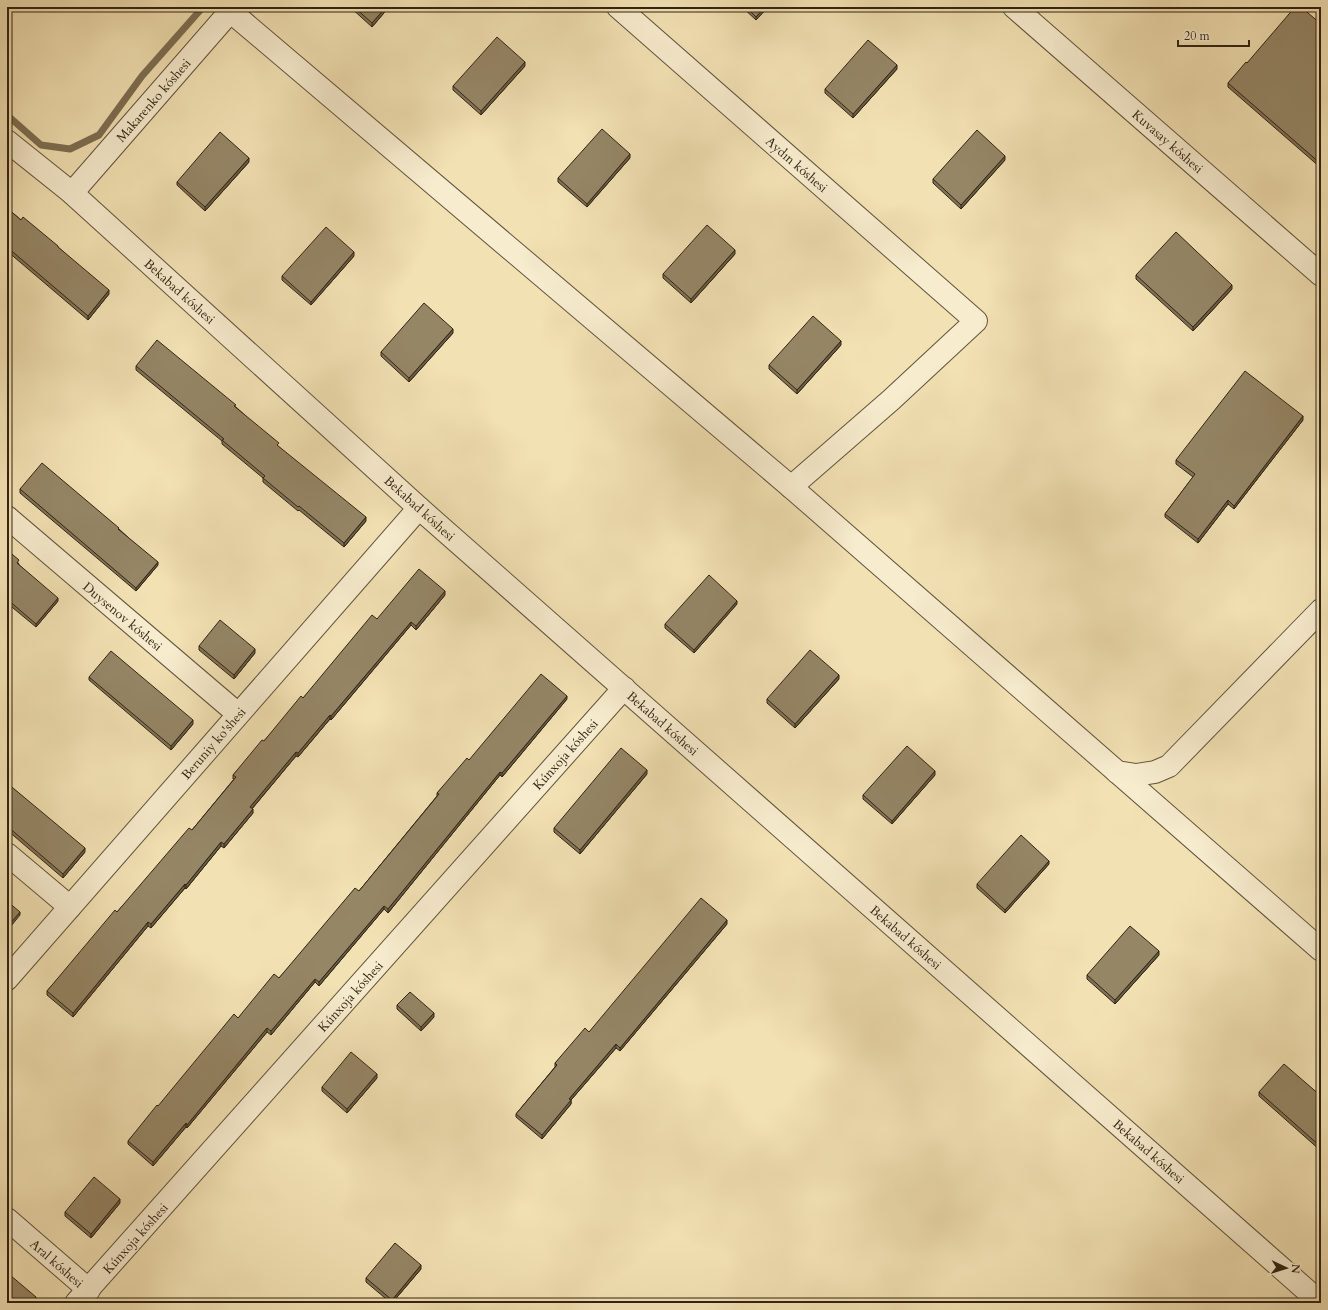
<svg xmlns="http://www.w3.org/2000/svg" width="1328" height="1310" viewBox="0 0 1328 1310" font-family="Cardo,serif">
	<rect width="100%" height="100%" fill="#f2e1b3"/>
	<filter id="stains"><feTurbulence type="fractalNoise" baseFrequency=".005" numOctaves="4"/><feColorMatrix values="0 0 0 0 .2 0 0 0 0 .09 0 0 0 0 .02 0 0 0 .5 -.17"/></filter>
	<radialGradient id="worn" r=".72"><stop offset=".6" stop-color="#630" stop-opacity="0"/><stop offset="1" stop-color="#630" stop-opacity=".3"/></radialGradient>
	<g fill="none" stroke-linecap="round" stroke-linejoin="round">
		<polyline stroke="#7d6f53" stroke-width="7" points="7,115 41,145 70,149 99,135 142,76 203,7"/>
		<g stroke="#61533b" stroke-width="24">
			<g id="street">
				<polyline points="618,7 976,321 891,400 791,487"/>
				<polyline points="1014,7 1321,275"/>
				<polyline points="230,11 791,487 1321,950"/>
				<polyline points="7,141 72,193 419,508 1321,1303"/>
				<polyline points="72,193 234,7"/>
				<polyline points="7,517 238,714"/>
				<polyline points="1117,772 1136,775 1155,772 1169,766 1321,610"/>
				<polyline points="7,854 70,907"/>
				<polyline points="7,979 419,508"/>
				<polyline points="7,1219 89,1290"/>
				<polyline points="76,1303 624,688"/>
			</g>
		</g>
		<use href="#street" stroke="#f7ecce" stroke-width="22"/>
	</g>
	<g fill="#807358" stroke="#312413">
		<polygon points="350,7 389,7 372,27"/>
		<polygon points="742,7 768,7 756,20"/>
		<polygon points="1321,24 1321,168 1228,87 1228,83 1247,63"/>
		<polygon points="525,66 481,115 453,90 453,86"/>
		<polygon points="897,69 853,118 825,93 825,89"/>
		<polygon points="630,158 587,207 558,182 558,178"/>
		<polygon points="1005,160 961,209 933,183 933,179"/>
		<polygon points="249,162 205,211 177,185 177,182"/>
		<polygon points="7,208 21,220 58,247 109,294 88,320 7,251"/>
		<polygon points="735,254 691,303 663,278 663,274"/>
		<polygon points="354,256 311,305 282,280 282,276"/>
		<polygon points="1136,275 1232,289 1193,331 1136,279"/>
		<polygon points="453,333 409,382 381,356 381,352"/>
		<polygon points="841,345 797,394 769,369 769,365"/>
		<polygon points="136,366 236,407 279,447 366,521 344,547 299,510 298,511 263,482 263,478 222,444 222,441 136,370"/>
		<polygon points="1303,420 1234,509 1228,504 1198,543 1165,517 1165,514 1193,477 1176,464 1176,460"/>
		<polygon points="20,489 119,529 158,565 136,591 20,493"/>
		<polygon points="7,550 19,564 19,565 58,601 36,627 7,603"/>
		<polygon points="445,595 416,630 411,625 331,720 330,719 298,757 296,756 252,809 253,813 224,848 221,846 186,889 185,888 151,928 148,926 73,1017 47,995 47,991 117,912 192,830 234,779 233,779 233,775 303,698 377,619"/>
		<polygon points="737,604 694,653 665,628 665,624"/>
		<polygon points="199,646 255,653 234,679 199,650"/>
		<polygon points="89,677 193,724 171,750 89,680"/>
		<polygon points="839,679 795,728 767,703 767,699"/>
		<polygon points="567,699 502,777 500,775 388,913 384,909 319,986 315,982 271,1035 267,1032 187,1128 186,1127 153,1166 128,1144 128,1141 238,1018 279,978 359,891 437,796 437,793 469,760"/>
		<polygon points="647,774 580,854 554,832 554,828"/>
		<polygon points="935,775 892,824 863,799 863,795"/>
		<polygon points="7,783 85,852 63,878 7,830"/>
		<polygon points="1049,864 1005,913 977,888 977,884"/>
		<polygon points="727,924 620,1051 616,1048 571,1100 571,1104 542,1139 516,1117 516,1114 555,1067 555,1063 589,1032"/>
		<polygon points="1159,955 1115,1004 1087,979 1087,975"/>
		<polygon points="397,1005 434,1017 421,1031 397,1009"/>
		<polygon points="377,1078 347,1113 322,1091 322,1087"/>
		<polygon points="1259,1092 1321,1096 1321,1151 1259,1096"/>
		<polygon points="120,1203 91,1238 65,1216 65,1212"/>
		<polygon points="421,1269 392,1303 391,1303 366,1282 366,1278"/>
	</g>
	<g fill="#685e47" stroke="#312413">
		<polygon points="386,7 389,7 372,27 372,23"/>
		<polygon points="765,7 768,7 756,20 756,17"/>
		<polygon points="525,62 525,66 481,115 481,111"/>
		<polygon points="897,65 897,69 853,118 853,114"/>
		<polygon points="630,154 630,158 587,207 587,204"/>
		<polygon points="1005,156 1005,160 961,209 961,205"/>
		<polygon points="249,158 249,162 205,211 205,207"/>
		<polygon points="735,250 735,254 691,303 691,299"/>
		<polygon points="354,252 354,256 311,305 311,302"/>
		<polygon points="1232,285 1232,289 1193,331 1193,327"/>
		<polygon points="109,290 109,294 88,320 88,316"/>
		<polygon points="453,329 453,333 409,382 409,378"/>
		<polygon points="841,341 841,345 797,394 797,390"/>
		<polygon points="1303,416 1303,420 1234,509 1234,506"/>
		<polygon points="1228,500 1228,504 1198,543 1198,539"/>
		<polygon points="366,517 366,521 344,547 344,543"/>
		<polygon points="158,562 158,565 136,591 136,588"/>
		<polygon points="445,591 445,595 416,630 416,626"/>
		<polygon points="58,598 58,601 36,627 36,624"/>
		<polygon points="737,601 737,604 694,653 694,650"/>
		<polygon points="411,622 411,625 331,720 331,716"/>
		<polygon points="255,649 255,653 234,679 234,675"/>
		<polygon points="839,675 839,679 795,728 795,724"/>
		<polygon points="567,696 567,699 502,777 502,773"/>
		<polygon points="330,715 330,719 298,757 298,753"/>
		<polygon points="193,720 193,724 171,750 171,746"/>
		<polygon points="296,752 296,756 250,811 250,807"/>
		<polygon points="647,770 647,774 580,854 580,850"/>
		<polygon points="935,771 935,775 892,824 892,821"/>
		<polygon points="500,772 500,775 388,913 388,909"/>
		<polygon points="253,809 253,813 224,848 224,844"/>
		<polygon points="221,842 221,846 186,889 186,885"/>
		<polygon points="85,848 85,852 63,878 63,874"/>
		<polygon points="1049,861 1049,864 1005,913 1005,910"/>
		<polygon points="185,884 185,888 151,928 151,924"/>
		<polygon points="384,906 384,909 319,986 319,982"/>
		<polygon points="20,912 20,915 7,931 7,927"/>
		<polygon points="727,920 727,924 620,1051 620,1048"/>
		<polygon points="148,922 148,926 73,1017 73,1013"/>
		<polygon points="1159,951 1159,955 1115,1004 1115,1000"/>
		<polygon points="315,979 315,982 271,1035 271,1031"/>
		<polygon points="434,1013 434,1017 421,1031 421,1027"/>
		<polygon points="267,1028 267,1032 187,1128 187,1125"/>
		<polygon points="616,1044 616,1048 571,1100 571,1104 542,1139 542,1135 569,1099"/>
		<polygon points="377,1074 377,1078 347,1113 347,1109"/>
		<polygon points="186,1123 186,1127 153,1166 153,1162"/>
		<polygon points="120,1199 120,1203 91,1238 91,1234"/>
		<polygon points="421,1265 421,1269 392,1303 392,1300"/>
		<polygon points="36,1297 36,1300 34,1303 31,1303"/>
	</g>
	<g fill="#958666" stroke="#312413">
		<polygon points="354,7 386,7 372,23"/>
		<polygon points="746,7 765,7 756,17"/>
		<polygon points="1295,7 1301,7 1321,24 1321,164 1228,83 1246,62 1247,63"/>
		<polygon points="497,37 525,62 481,111 453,86"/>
		<polygon points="868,40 897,65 853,114 825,89"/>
		<polygon points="602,129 630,154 587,204 558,178"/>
		<polygon points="977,130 1005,156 961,205 933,179"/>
		<polygon points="220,132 249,158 205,207 177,182"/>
		<polygon points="7,208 21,220 23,217 58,246 58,247 109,290 88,316 7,247"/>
		<polygon points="707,225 735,250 691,299 663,274"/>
		<polygon points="326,227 354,252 311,302 282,276"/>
		<polygon points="1176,232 1232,285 1193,327 1136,275"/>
		<polygon points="424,303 453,329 409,378 381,352"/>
		<polygon points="813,316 841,341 797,390 769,365"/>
		<polygon points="157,340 236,405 234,406 279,443 277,445 366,517 344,543 299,506 298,507 263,478 265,476 222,440 224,439 136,366"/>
		<polygon points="1245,371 1303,416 1234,506 1228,500 1198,539 1165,514 1195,474 1176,460"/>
		<polygon points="42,463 119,528 118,529 158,562 136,588 20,489"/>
		<polygon points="7,550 19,560 17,563 58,598 36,624 7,599"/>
		<polygon points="419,569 445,591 416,626 411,622 331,716 330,715 298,753 296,752 250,807 253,809 224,844 221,842 186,885 185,884 151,924 148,922 73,1013 47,991 115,910 117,912 189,828 192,830 236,777 233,775 262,740 264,741 301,696 303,698 372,615 377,619"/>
		<polygon points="709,575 737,601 694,650 665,624"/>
		<polygon points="220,620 255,649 234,675 199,646"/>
		<polygon points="810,650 839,675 795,724 767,699"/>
		<polygon points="111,651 193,720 171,746 89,677"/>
		<polygon points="541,674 567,696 502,773 500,772 388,909 384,906 319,982 315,979 271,1031 267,1028 187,1125 186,1123 153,1162 128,1141 157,1105 158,1106 234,1014 238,1018 274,974 279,978 355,888 359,891 439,794 437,793 467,758 469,760"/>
		<polygon points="907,746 935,771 892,821 863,795"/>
		<polygon points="621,748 647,770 580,850 554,828"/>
		<polygon points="7,783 85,848 63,874 7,826"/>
		<polygon points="1021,835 1049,861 1005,910 977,884"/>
		<polygon points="701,898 727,920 620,1048 616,1044 569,1099 571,1100 542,1135 516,1114 557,1065 555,1063 585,1028 589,1032"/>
		<polygon points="7,901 20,912 7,927"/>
		<polygon points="1130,926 1159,951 1115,1000 1087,975"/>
		<polygon points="410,992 434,1013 421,1027 397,1005"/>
		<polygon points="351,1052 377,1074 347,1109 322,1087"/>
		<polygon points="1284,1064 1321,1096 1321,1147 1259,1092"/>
		<polygon points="94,1177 120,1199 91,1234 65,1212"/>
		<polygon points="395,1243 421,1265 392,1300 366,1278"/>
		<polygon points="10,1275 36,1297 31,1303 7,1303 7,1279"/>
	</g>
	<g text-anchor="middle" stroke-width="3" stroke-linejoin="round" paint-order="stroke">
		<g font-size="13" fill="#312413" stroke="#f7ecce">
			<text transform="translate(153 100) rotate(-49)" y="5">Makarenko kóshesi</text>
			<text transform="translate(1168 141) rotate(41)" y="5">Kuvasay kóshesi</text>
			<text transform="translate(797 164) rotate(41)" y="5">Aydın kóshesi</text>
			<text transform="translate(180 291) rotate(42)" y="5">Bekabad kóshesi</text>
			<text transform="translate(420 508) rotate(42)" y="5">Bekabad kóshesi</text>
			<text transform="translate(123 616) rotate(40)" y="5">Duysenov kóshesi</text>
			<text transform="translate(663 723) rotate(41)" y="5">Bekabad kóshesi</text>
			<text transform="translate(213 743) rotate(-49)" y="5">Beruniy ko'shesi</text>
			<text transform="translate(565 754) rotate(-48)" y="5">Kúnxoja kóshesi</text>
			<text transform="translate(906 937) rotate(41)" y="5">Bekabad kóshesi</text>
			<text transform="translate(350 996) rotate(-48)" y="5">Kúnxoja kóshesi</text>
			<text transform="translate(1149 1151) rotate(41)" y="5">Bekabad kóshesi</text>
			<text transform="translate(135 1238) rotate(-48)" y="5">Kúnxoja kóshesi</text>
			<text transform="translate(57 1263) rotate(41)" y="5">Aral kóshesi</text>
		</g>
	</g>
	<rect width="1328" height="1310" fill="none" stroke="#f2e1b3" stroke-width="24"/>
	<rect x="8" y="8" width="1312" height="1294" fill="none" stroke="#312413" stroke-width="2"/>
	<rect x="12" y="12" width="1304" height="1286" fill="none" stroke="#312413"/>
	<g transform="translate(1286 1268) rotate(94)" stroke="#f7ecce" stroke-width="3" paint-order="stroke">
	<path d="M0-3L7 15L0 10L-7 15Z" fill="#312413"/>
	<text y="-6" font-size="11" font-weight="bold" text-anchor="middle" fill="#312413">N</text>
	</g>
	<path d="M1178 40v6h71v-6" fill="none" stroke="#312413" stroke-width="2"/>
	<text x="1184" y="40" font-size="12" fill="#312413" stroke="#f7ecce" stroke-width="3" paint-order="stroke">20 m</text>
	<rect width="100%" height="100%" filter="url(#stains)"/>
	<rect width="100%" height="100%" fill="url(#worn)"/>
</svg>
